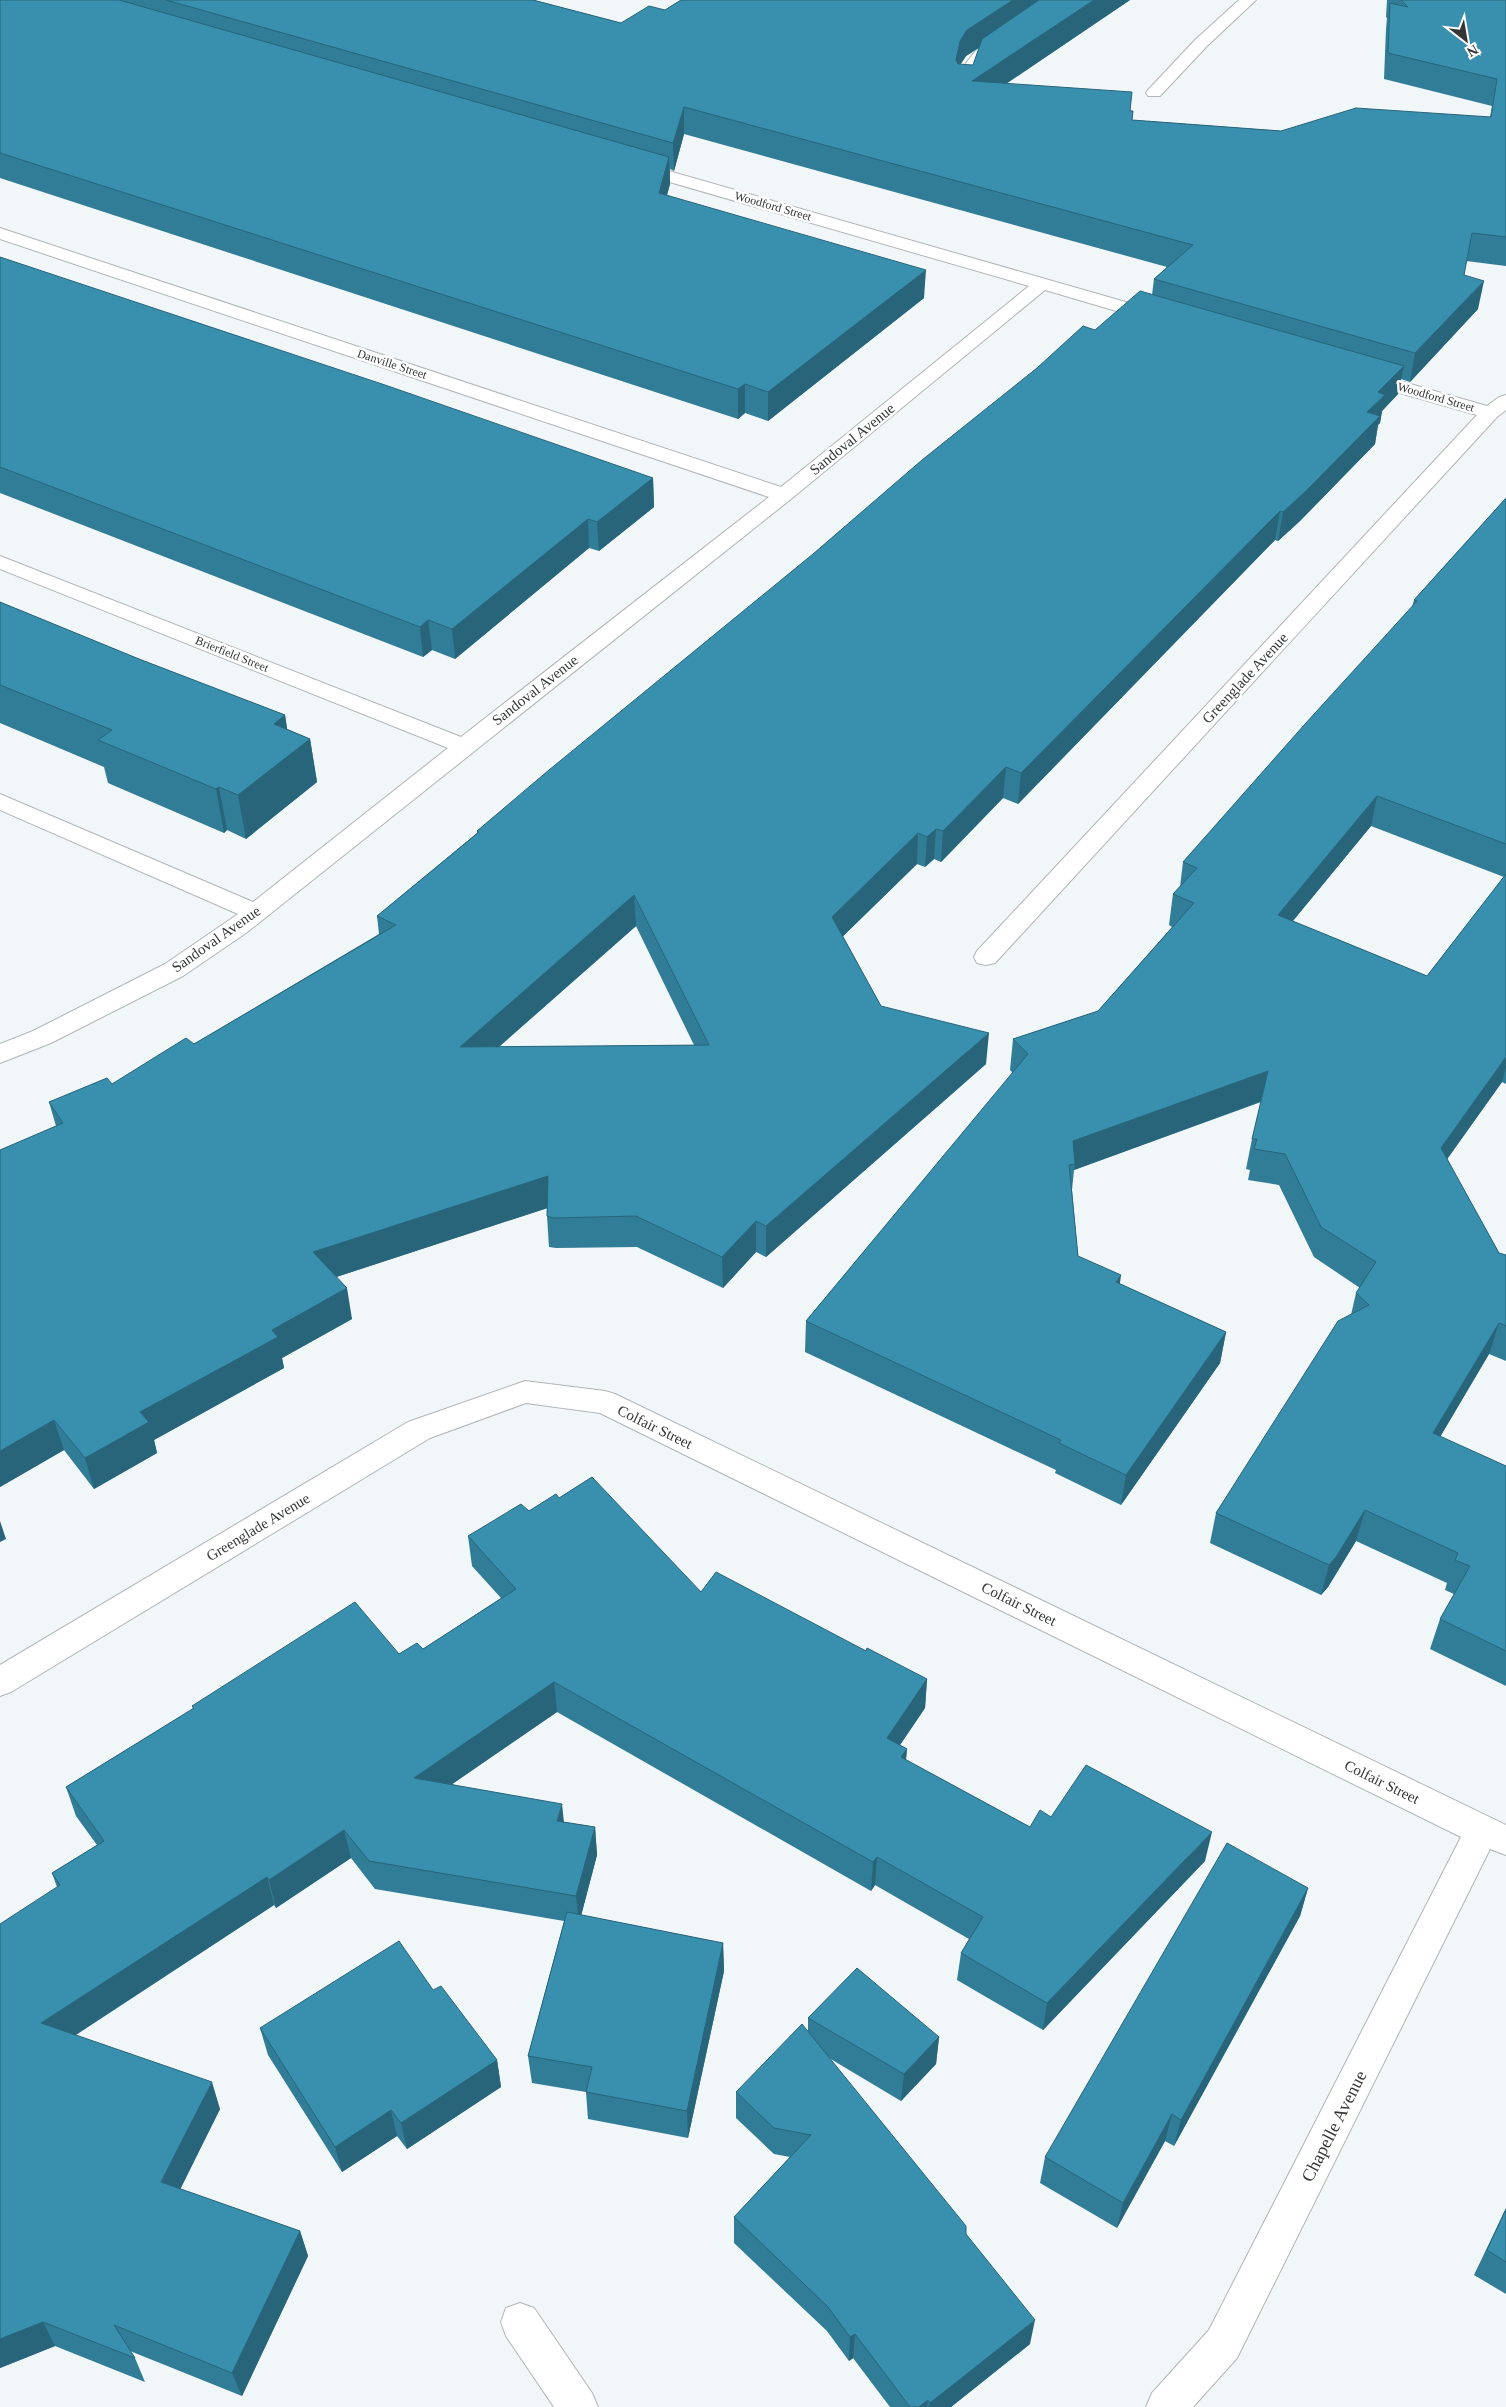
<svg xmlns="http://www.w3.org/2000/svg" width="1506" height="2407" viewBox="0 0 1506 2407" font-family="Georgia,serif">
	<rect width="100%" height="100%" fill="#f1f6f8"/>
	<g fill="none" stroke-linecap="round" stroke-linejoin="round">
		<g stroke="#b0b5b7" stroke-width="2">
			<g id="minor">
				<polygon points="1239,0 1256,0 1207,46 1160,96 1148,96 1146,93 1148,90 1195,40"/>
				<path d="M1005 33 1013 38 1011 41 980 66 970 90H958L956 87C961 64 981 39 1005 33Z"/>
				<polygon points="634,161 1164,313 1166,317 1164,321 1157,323 1045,290 791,499 246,933 183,976 51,1043 0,1063 0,1044 33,1031 165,964 238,914 0,810 0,794 253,902 448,748 0,569 0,556 461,737 769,497 0,239 0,228 781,487 1029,286 628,170 626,166 628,162"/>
				<polygon points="1365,371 1487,406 1499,397 1506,395 1506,410 1497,417 995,963 986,965 977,963 974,957 977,951 1477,415 1358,381 1355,377 1358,373"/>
				<polygon points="525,1381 605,1391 615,1394 1506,1825 1506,1855 1490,1849 1237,2358 1193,2407 1146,2407 1152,2393 1209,2330 1461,1837 600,1413 526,1403 430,1438 11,1692 0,1696 0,1665 408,1422"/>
				<polygon points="520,2303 534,2308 592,2393 598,2407 554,2407 506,2336 501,2322 506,2308"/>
			</g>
		</g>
		<use href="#minor" fill="#fff" fill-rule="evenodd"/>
	</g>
	<g fill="#317c96" fill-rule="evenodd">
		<path d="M0 0H533L621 23 665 10 681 0H1130L1006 84 1133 111 1132 120 1281 131 1490 117 1492 106 1384 79 1386 29 1387 18 1386 17 1387 0H1506V266L1466 261 1464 275 1478 309 1410 382 1401 379 1398 394 1382 411 1380 423 1378 425 1375 444 1300 521 1278 541 1275 540 1018 804 1003 798 941 862 934 859 925 867 917 864 843 936 881 1006 986 1064 766 1257 756 1252 723 1288 637 1247 556 1248 549 1247 547 1216V1208L336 1277 352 1319 282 1358 284 1368 154 1440 157 1453 94 1489 64 1450 0 1487 56 1126 49 1102 112 1084 194 1044 379 934 377 916 477 833V831L1095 330 1152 295 1154 279 1167 267 684 134 674 171 670 169V184L667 195 924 298 768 421 745 413 738 419 0 178ZM979 48 973 65H960L966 56ZM636 926 694 1045 499 1047Z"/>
		<polygon points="0,257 653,478 654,507 599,551 589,548 455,659 432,650 423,657 0,493"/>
		<path d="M1506 498V1084L1502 1082 1447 1159 1499 1253 1506 1255V1361L1489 1354 1440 1437 1506 1466V1686L1430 1649 1440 1619 1454 1594 1445 1590 1447 1583 1356 1541 1328 1587 1321 1595 1210 1543 1216 1513 1351 1315 1356 1293 1360 1288 1314 1257 1279 1185 1248 1180 1250 1170 1246 1169 1252 1139 1261 1102 1074 1170 1072 1190 1078 1256 1120 1284 1226 1332 1220 1363 1121 1505 1055 1473 1056 1470 805 1352 806 1321 1013 1073 1010 1070 1013 1039 1098 1011 1172 927 1169 925 1173 894 1180 887 1183 862 1412 607 1414 600ZM1371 826 1504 877 1427 976 1293 921Z"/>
		<polygon points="0,602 139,659 285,715 287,729 310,739 317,782 246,839 227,830 224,833 108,783 104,767 0,723"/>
		<polygon points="559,1498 701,1592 866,1651 927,1679 925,1708 900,1745 907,1749 906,1760 1030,1827 1051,1817 1205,1861 1043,2030 957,1980 961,1953 969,1939 875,1885 871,1891 557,1712 452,1784 564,1822 595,1827 597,1855 581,1915 723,1943 724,1971 688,2138 588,2119 586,2092 532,2083 528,2056 564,1921 375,1889 351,1858 276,1908 274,1905 76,2035 220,2109 180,2189 300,2231 308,2256 242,2396 130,2351 135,2358 145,2382 55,2346 0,2368 57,1887 52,1873 97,1845 76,1816 66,1787 193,1709 192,1706 399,1654 423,1649 501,1598 472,1566 468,1536"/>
		<polygon points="1308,1888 1300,1916 1174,2146 1165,2141 1117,2228 1040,2183 1045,2157"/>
		<polygon points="433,1990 497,2060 501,2087 407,2149 397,2136 342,2172 268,2055 260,2028"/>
		<polygon points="808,2018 939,2037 936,2064 901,2101 829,2058 966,2234 1030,2344 951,2407 890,2407 853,2358 849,2361 827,2331 734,2243 734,2217 790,2157 774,2154 736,2118 736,2092 808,2031"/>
		<polygon points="1506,2208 1506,2294 1474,2275"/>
	</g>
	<g fill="#28657a">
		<polygon points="1013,0 1056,0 1038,7 966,56 958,68 956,60 960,41 967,30"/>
		<polygon points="1094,0 1130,0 970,108 972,81"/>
		<polygon points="684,107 684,134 674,171 673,143"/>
		<polygon points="669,157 670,184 660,221 659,193"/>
		<polygon points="926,270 924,298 768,421 768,392"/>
		<polygon points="1484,281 1478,309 1410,382 1415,353"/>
		<polygon points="1404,366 1398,394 1382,411 1380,423 1378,425 1375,444 1300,521 1278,541 1283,512 1367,412 1378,392"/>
		<polygon points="745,384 745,413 738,419 738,389"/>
		<polygon points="653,478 654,507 599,551 597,522"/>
		<polygon points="1280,511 1275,540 1018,804 1021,773"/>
		<polygon points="588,519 589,548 455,659 452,629"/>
		<polygon points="428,620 432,650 423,657 420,627"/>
		<polygon points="285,715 291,754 310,739 317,782 246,839 238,795 274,724"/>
		<polygon points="1006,767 1003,798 941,862 943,831"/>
		<polygon points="219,787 227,830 224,833 216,789"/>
		<polygon points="1377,796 1371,826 1272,946 1278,915"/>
		<polygon points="936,829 934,859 925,867 927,837"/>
		<polygon points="918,833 917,864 831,948 832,917"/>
		<polygon points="634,895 636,926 463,1078 460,1047"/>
		<polygon points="989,1033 986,1064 766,1257 766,1226"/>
		<polygon points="1506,1057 1506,1067 1502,1082 1433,1179 1441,1148"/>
		<polygon points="1268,1071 1262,1101 1074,1170 1075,1164 1073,1141"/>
		<polygon points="548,1176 551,1207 318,1283 313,1252"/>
		<polygon points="756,1221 756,1252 723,1288 722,1257"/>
		<polygon points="1121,1275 1117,1306 1116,1282"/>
		<polygon points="347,1288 352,1319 282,1358 284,1368 154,1440 157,1453 94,1489 85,1458 140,1412 272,1330"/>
		<polygon points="1499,1323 1489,1354 1424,1464 1433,1433"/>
		<polygon points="1226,1332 1220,1363 1121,1505 1126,1475"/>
		<polygon points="54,1420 64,1450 0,1487 0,1451"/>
		<polygon points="1365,1510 1356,1541 1328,1587 1321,1595 1329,1565"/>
		<polygon points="0,1521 6,1539 0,1542"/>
		<polygon points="927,1679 925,1708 885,1767 887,1738"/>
		<polygon points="554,1682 557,1712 419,1807 414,1778"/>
		<polygon points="907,1749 904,1778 901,1757"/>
		<polygon points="562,1804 565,1832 557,1821"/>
		<polygon points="595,1827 597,1855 579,1924 576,1896"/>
		<polygon points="344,1830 351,1858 276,1908 269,1880"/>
		<polygon points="1212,1832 1205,1861 1043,2030 1047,2003"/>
		<polygon points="877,1857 875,1885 871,1891 873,1862"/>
		<polygon points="267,1877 274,1905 52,2050 41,2023"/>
		<polygon points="1308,1888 1300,1916 1174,2146 1181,2120"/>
		<polygon points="723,1943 724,1971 688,2138 687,2111"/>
		<polygon points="939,2037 936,2064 901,2101 904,2074"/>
		<polygon points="497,2060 501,2087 407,2149 401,2123"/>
		<polygon points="212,2082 220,2109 171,2208 161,2182"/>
		<polygon points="391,2110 397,2136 342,2172 335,2147"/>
		<polygon points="1172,2114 1165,2141 1117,2228 1123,2203"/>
		<polygon points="300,2231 308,2256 242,2396 232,2373"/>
		<polygon points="1035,2320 1030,2344 951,2407 929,2407 930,2403"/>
		<polygon points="43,2322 55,2346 0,2368 0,2339"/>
		<polygon points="855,2334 853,2358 849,2361 850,2337"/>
		<polygon points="928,2400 927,2407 919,2407"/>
	</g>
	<g fill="#3990ae" stroke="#28657a" fill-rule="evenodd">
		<polygon points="0,0 119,0 669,157 659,193 926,270 768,392 745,384 738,389 0,153"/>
		<polygon points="166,0 533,0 621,23 649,6 665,10 681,0 1013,0 967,30 960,41 956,60 958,64 973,65 982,39 1039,0 1094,0 972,81 1132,92 1130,111 1133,111 1132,120 1281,131 1356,108 1491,117 1497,79 1388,53 1390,3 1408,7 1401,0 1506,0 1506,237 1472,233 1464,275 1484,281 1415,353 1154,279 1193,245 684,107 673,143"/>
		<polygon points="0,257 385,385 653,478 597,522 588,519 452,629 428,620 420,627 0,467"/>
		<path d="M1140 291 1404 366 1378 392 1385 395 1367 412 1380 416 1305 492 1283 512 1280 511 1021 773 1006 767 943 831 936 829 927 837 918 833 832 917 881 1006 989 1033 766 1226 756 1221 722 1257 636 1216 553 1218 547 1216 548 1176 313 1252 347 1288 272 1330 278 1337 140 1412 149 1422 85 1458 54 1420 0 1451V1150L63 1123 49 1102 107 1078 112 1084 186 1038 194 1044 396 925 377 916 479 832 477 831 549 770 813 554 922 460 1037 368 1083 326 1095 330ZM634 895 709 1045 460 1047Z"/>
		<polygon points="1506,498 1506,844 1377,796 1278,915 1427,976 1506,874 1506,1057 1441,1148 1499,1253 1506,1255 1506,1326 1499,1323 1433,1433 1506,1466 1506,1651 1440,1619 1470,1566 1455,1560 1458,1553 1365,1510 1336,1557 1329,1565 1216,1513 1338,1321 1369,1305 1356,1293 1376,1262 1321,1227 1285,1154 1254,1149 1257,1139 1252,1139 1268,1071 1073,1141 1075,1164 1069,1165 1078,1256 1121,1275 1116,1282 1226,1332 1126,1475 1059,1443 1061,1440 806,1321 1028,1054 1013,1039 1098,1011 1194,903 1173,894 1197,868 1183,862 1305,724 1417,601 1414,600"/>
		<polygon points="0,602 139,659 285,715 274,724 310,739 238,795 219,787 216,789 98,740 112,730 0,685"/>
		<polygon points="592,1477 701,1592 716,1572 866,1651 867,1648 927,1679 887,1738 907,1749 901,1757 1030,1827 1040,1810 1051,1817 1086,1765 1212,1832 1047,2003 961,1953 983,1917 877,1857 873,1862 554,1682 414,1778 562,1804 557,1821 595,1827 576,1896 369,1861 344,1830 269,1880 267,1877 41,2023 212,2082 161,2182 300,2231 232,2373 114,2325 135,2358 43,2322 0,2339 0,1924 60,1885 52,1873 104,1841 66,1787 194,1708 192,1706 355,1602 399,1654 417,1643 423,1649 516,1589 468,1536 521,1504 529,1511 556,1494 559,1498"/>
		<polygon points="1227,1843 1308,1888 1181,2120 1172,2114 1123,2203 1045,2157"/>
		<polygon points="567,1912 723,1943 687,2111 586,2092 592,2067 528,2056"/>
		<polygon points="399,1941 433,1990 441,1986 497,2060 401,2123 391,2110 335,2147 260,2028"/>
		<polygon points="857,1968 939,2037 904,2074 808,2018"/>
		<polygon points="802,2024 966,2226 966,2234 1035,2320 930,2403 928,2400 919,2407 910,2407 855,2334 850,2337 828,2307 734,2217 811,2135 774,2128 736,2092"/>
		<polygon points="1506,2209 1506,2262 1487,2250"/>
	</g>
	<g text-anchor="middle" stroke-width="5" stroke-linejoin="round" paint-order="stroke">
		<g font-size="12" fill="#343636" stroke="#fff">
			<text transform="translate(773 206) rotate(16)" y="4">Woodford Street</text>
			<text transform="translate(392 364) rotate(18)" y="4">Danville Street</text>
			<text transform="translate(1436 397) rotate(16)" y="4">Woodford Street</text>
			<text transform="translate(232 654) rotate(22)" y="4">Brierfield Street</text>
		</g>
		<g font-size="15" fill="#343636" stroke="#fff">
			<text transform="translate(852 439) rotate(-39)" y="5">Sandoval Avenue</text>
			<text transform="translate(1245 678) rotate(-47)" y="5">Greenglade Avenue</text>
			<text transform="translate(535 690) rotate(-38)" y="5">Sandoval Avenue</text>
			<text transform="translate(216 939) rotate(-35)" y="5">Sandoval Avenue</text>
			<text transform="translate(655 1427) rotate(26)" y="5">Colfair Street</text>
			<text transform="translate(258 1527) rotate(-31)" y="5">Greenglade Avenue</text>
			<text transform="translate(1019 1604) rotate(26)" y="5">Colfair Street</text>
			<text transform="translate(1382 1782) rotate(26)" y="5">Colfair Street</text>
		</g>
		<g font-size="18" fill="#343636" stroke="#fff">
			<text transform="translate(1334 2126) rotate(-63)" y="6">Chapelle Avenue</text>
		</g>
	</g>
	<g transform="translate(1466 40) rotate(149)" stroke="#ffffff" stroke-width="4" paint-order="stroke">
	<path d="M0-4L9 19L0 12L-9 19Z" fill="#343636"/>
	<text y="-8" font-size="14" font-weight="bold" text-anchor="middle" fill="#343636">N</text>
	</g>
</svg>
